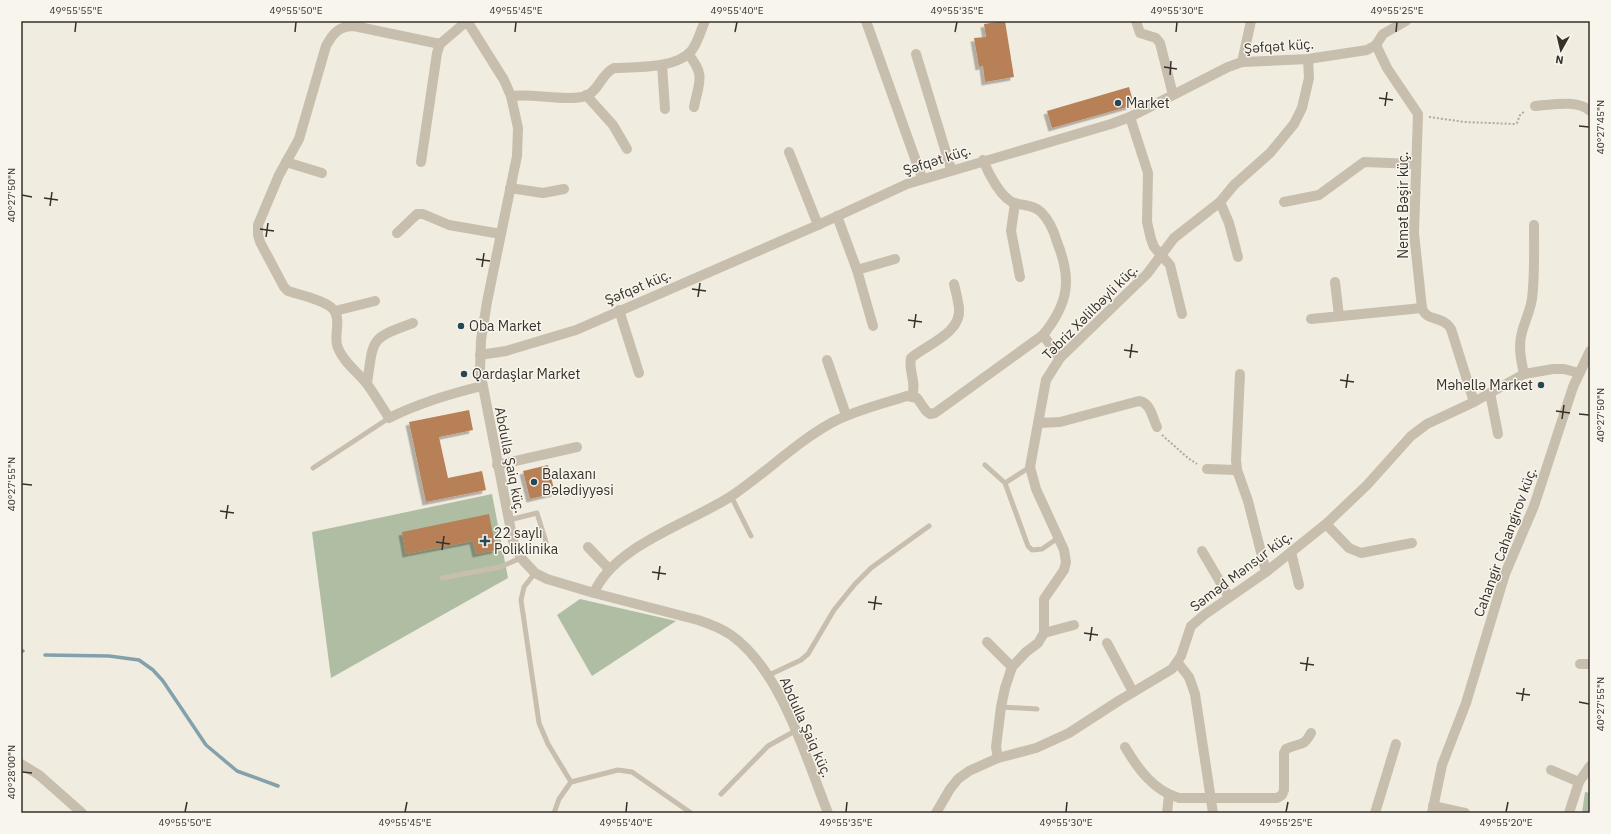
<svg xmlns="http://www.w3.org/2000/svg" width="1611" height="834" viewBox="0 0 1611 834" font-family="'IBM Plex Sans',sans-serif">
	<defs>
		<filter id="shadow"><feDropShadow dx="-3.5" dy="3.5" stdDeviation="0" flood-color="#0004"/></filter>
	</defs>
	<rect width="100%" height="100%" fill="#f1ece0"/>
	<g fill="#afbea2">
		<polygon points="492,494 508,578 331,678 312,532"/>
		<polygon points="580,599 676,621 592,676 557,615"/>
		<polygon points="1585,792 1590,793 1590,813 1582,813"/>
	</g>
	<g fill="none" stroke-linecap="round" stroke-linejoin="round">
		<g stroke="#83a1ab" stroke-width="3.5">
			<polyline points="21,650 23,651"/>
			<polyline points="45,655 109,656 139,660 153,670 163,681 206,745 237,771 278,786"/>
		</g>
	</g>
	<g fill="#b88057" filter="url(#shadow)">
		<polygon points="1005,21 1014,77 985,82 983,66 979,67 974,38 986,37 984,24"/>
		<polygon points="1129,87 1134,105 1052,128 1047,111"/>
		<polygon points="469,410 473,430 439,437 448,478 482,471 486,490 426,502 409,422"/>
		<polygon points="548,465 555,493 530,499 523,471"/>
		<polygon points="489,514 496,550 476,554 473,541 406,554 402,532"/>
	</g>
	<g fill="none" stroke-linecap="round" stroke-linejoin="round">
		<g stroke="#b3a998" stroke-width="2" stroke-dasharray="2 2" stroke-linecap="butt">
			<polyline points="1429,117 1465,122 1515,124 1517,123 1520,115 1525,111"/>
			<polyline points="1162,435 1188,458 1197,464"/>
		</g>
		<g stroke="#c8bead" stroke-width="5">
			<polyline points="985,465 1005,483 1028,546 1032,550 1042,549 1058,538"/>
			<polyline points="313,468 389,418"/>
			<polyline points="1005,483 1030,467"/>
			<polyline points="731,496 751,536"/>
			<polyline points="509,520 537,513 546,542"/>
			<polyline points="535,573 524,587 521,600 539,723 548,744 571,782"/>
			<polyline points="442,578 500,567 521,558"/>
			<polyline points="767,676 801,660 808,654 834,610 855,584 871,568 929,526"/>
			<polyline points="1001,707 1037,709"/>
			<polyline points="721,794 768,746 795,731"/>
			<polyline points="554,813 559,799 571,782 618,770 632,772 691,813"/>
		</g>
		<g stroke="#c8bead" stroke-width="10">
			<polyline points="866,21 922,178"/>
			<polyline points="1136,21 1140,33 1156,38 1160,43 1173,95"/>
			<path d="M440 44 354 26C339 26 333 33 326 46L299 139 279 175 258 225V235L260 242 284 287 288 291C300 295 330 301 335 312 341 323 333 337 338 348 344 363 358 372 367 384 375 395 382 407 389 418 419 403 449 394 482 386"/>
			<path d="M1376 45 1387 68 1418 114 1414 233 1422 308C1426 322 1443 315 1451 329L1474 402"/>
			<path d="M688 54C706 75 699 82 694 107"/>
			<polyline points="916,54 951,169"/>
			<polyline points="1242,62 1251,21"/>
			<polyline points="662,65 665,109"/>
			<polyline points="586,95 613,125 627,149"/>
			<path d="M511 96C534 93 567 102 586 96 599 91 601 74 614 68 636 67 677 69 692 50 698 42 701 30 705 21"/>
			<path d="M1535 106C1551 105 1578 99 1590 111"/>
			<polyline points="1130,117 1148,173 1147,222 1151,239 1154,247 1170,265 1182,314"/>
			<polyline points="789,152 818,225"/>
			<polyline points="286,162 322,173"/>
			<polyline points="421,162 437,53 440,44 467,21"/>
			<polyline points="510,188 543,193 564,189"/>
			<polyline points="1220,202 1229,223 1238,257"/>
			<polyline points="1284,202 1319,195 1364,162 1415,164"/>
			<polyline points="1015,203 1011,231 1020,277"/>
			<polyline points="837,216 857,270 873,326"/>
			<polyline points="397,233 417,214 423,214 449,225 501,234"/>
			<polyline points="857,270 895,259"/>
			<polyline points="1335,282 1339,316"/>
			<polyline points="619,310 639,373"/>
			<polyline points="335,311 375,301"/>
			<polyline points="1311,319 1422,308"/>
			<polyline points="1043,335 1060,358"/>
			<polyline points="480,355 506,351 576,330 818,225 907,184 1111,124 1130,117 1228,67 1242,62 1308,59 1367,50 1376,45 1383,34 1406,21"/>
			<polyline points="827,360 846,415"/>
			<polyline points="1240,374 1236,460 1237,470 1248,501 1266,572"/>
			<path d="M1524 374C1521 360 1518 346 1522 332 1525 321 1530 311 1532 299 1535 275 1534 250 1534 225"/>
			<path d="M367 383C374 338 369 339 413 323"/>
			<polyline points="1490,393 1498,434"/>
			<path d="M912 396C917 382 908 371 911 358 926 345 962 333 959 308 958 300 956 292 954 284"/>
			<path d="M1038 423 1060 422 1139 401C1151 403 1152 417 1157 427"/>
			<polyline points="497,465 577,447"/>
			<polyline points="1207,469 1237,470"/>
			<polyline points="1326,524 1349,548 1361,553 1412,543"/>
			<polyline points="588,547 609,569"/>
			<polyline points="1202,551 1229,597"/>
			<polyline points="1291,552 1299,585"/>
			<path d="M594 593C614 545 691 523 733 495 767 472 796 442 833 422 856 410 882 404 907 396L917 398 926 411 930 414 935 413 1043 335C1069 303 1072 279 1057 242 1054 231 1049 220 1041 212 1034 205 1025 206 1015 203 1002 200 988 173 983 160"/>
			<polyline points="1044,633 1074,625"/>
			<polyline points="987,642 1012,667"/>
			<polyline points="1107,643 1133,692"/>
			<polyline points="1178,663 1189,677 1195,694 1213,813"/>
			<polyline points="1580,664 1590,664"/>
			<path d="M1125 747C1138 769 1154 791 1179 798H1277L1282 795 1284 790V753L1286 749C1300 742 1303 748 1311 733"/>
			<polyline points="998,758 996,747 1001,707 1005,688 1012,667 1026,652 1038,643 1044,633 1044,599 1064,570 1066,562 1064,550 1036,489 1030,467 1046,380 1060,358 1147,274 1174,238 1220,202 1234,185 1270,153 1294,124 1302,108 1309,78 1308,59"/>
			<polyline points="1551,770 1579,782"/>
			<polyline points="1433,806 1465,813"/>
			<polyline points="936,813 950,789 958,779 969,771 998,758 1036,748 1069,733 1120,700 1172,669 1181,656 1191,626 1204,615 1266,572 1326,524 1367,485 1411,436 1427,424 1474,402 1524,374 1553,369 1564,369 1579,373"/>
			<polyline points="1167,813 1169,795"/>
			<polyline points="1375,813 1396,744"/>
			<polyline points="1432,813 1442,765 1466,703 1505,574 1534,506 1573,387 1590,351"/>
			<polyline points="1569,813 1579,782 1590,766"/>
		</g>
		<g stroke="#c8bead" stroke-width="10">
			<path d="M467 21 504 80 511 96 518 128 517 156 487 302 481 340 480 371 513 541 521 558 535 573 547 579 594 593 698 620C710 624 721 628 731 635 781 670 806 758 828 813"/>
			<polyline points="21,764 39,775 82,813"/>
		</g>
	</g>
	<path fill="none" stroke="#37312b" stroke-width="1.5" d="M75 32 76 22M295 32 296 22M515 32 516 22M735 32 737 22M955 32 957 22M1176 32 1177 22M1396 32 1397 22M1164 67 1177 69M1170 75 1171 61M1379 98 1393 100M1385 106 1387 92M1579 126 1589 127M22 195 32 197M44 198 58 200M50 206 52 192M260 229 274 231M266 237 268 223M476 259 490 261M482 267 484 253M692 289 706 291M698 297 700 283M908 320 922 322M914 328 916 314M1124 350 1138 352M1130 358 1132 344M1340 380 1354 382M1346 388 1348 374M1556 411 1570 413M1579 414 1589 415M1562 419 1564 405M22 484 32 485M220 511 234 513M226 519 228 505M436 542 450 544M442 550 444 536M652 572 666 574M658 580 660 566M868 602 882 604M874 610 876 596M1084 633 1098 635M1090 641 1092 627M1300 663 1314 665M1306 671 1308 657M1516 693 1530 695M1522 701 1524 688M1579 702 1589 704M22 772 32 773M185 812 187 802M405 812 407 802M626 812 627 802M846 812 847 802M1066 812 1067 802M1286 812 1288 802M1506 812 1508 802"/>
	<g fill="#254854" stroke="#f8f5ed" stroke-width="1.5">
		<circle cx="1118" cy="103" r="4"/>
		<circle cx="461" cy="326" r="4"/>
		<circle cx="464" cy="374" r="4"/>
		<circle cx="1541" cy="385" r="4"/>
		<circle cx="534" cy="482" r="4"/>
		<path d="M483 535h4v4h4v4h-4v4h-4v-4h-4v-4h4z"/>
	</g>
	<g text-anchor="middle" stroke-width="3" stroke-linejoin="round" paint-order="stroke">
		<g font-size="14" fill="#37312b" stroke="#f8f5ed">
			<text transform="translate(1279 46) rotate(-4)" y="5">Şəfqət küç.</text>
			<text transform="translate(937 160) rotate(-18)" y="5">Şəfqət küç.</text>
			<text transform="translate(1403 205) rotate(-90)" y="5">Nemət Bəşir küç.</text>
			<text transform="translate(638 287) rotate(-23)" y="5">Şəfqət küç.</text>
			<text transform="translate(1090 312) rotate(-45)" y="5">Təbriz Xəlilbəyli küç.</text>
			<text transform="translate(510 460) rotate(79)" y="5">Abdulla Şaiq küç.</text>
			<text transform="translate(1505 542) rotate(-70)" y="5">Cahangir Cahangirov küç.</text>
			<text transform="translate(1241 571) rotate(-37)" y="5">Səməd Mənsur küç.</text>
			<text transform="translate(806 727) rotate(66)" y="5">Abdulla Şaiq küç.</text>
		</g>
		<g font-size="14" fill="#37312b" stroke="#f8f5ed" text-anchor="start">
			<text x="1126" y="108">Market</text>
			<text x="469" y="331">Oba Market</text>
			<text x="472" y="379">Qardaşlar Market</text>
			<text x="1533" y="390" text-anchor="end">Məhəllə Market</text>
			<text x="542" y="479">Balaxanı<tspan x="542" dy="16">Bələdiyyəsi</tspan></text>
			<text x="494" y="538">22 saylı<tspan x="494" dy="16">Poliklinika</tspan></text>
		</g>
	</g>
	<rect width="1611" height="834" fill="none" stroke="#f8f5ed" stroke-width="44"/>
	<g transform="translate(1561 50) rotate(188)" stroke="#f8f5ed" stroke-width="3" paint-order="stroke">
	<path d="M0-3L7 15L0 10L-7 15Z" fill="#37312b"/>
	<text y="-6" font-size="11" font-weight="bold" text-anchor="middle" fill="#37312b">N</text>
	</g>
	<rect x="22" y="22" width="1567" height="790" fill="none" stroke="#37312b" stroke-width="1.5"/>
	<g font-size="10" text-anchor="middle" fill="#37312b">
		<text x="76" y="14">49°55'55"E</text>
		<text x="296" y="14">49°55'50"E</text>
		<text x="516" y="14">49°55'45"E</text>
		<text x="737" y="14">49°55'40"E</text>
		<text x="957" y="14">49°55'35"E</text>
		<text x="1177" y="14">49°55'30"E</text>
		<text x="1397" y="14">49°55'25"E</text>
		<text transform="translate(1600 127) rotate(-90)" y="4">40°27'45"N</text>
		<text transform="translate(11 195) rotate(-90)" y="4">40°27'50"N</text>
		<text transform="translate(1600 415) rotate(-90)" y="4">40°27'50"N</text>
		<text transform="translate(11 484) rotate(-90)" y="4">40°27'55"N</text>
		<text transform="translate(1600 704) rotate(-90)" y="4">40°27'55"N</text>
		<text transform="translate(11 772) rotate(-90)" y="4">40°28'00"N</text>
		<text x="185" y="826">49°55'50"E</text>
		<text x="405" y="826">49°55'45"E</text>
		<text x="626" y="826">49°55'40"E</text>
		<text x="846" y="826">49°55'35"E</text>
		<text x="1066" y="826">49°55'30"E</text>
		<text x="1286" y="826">49°55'25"E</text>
		<text x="1506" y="826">49°55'20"E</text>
	</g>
</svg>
